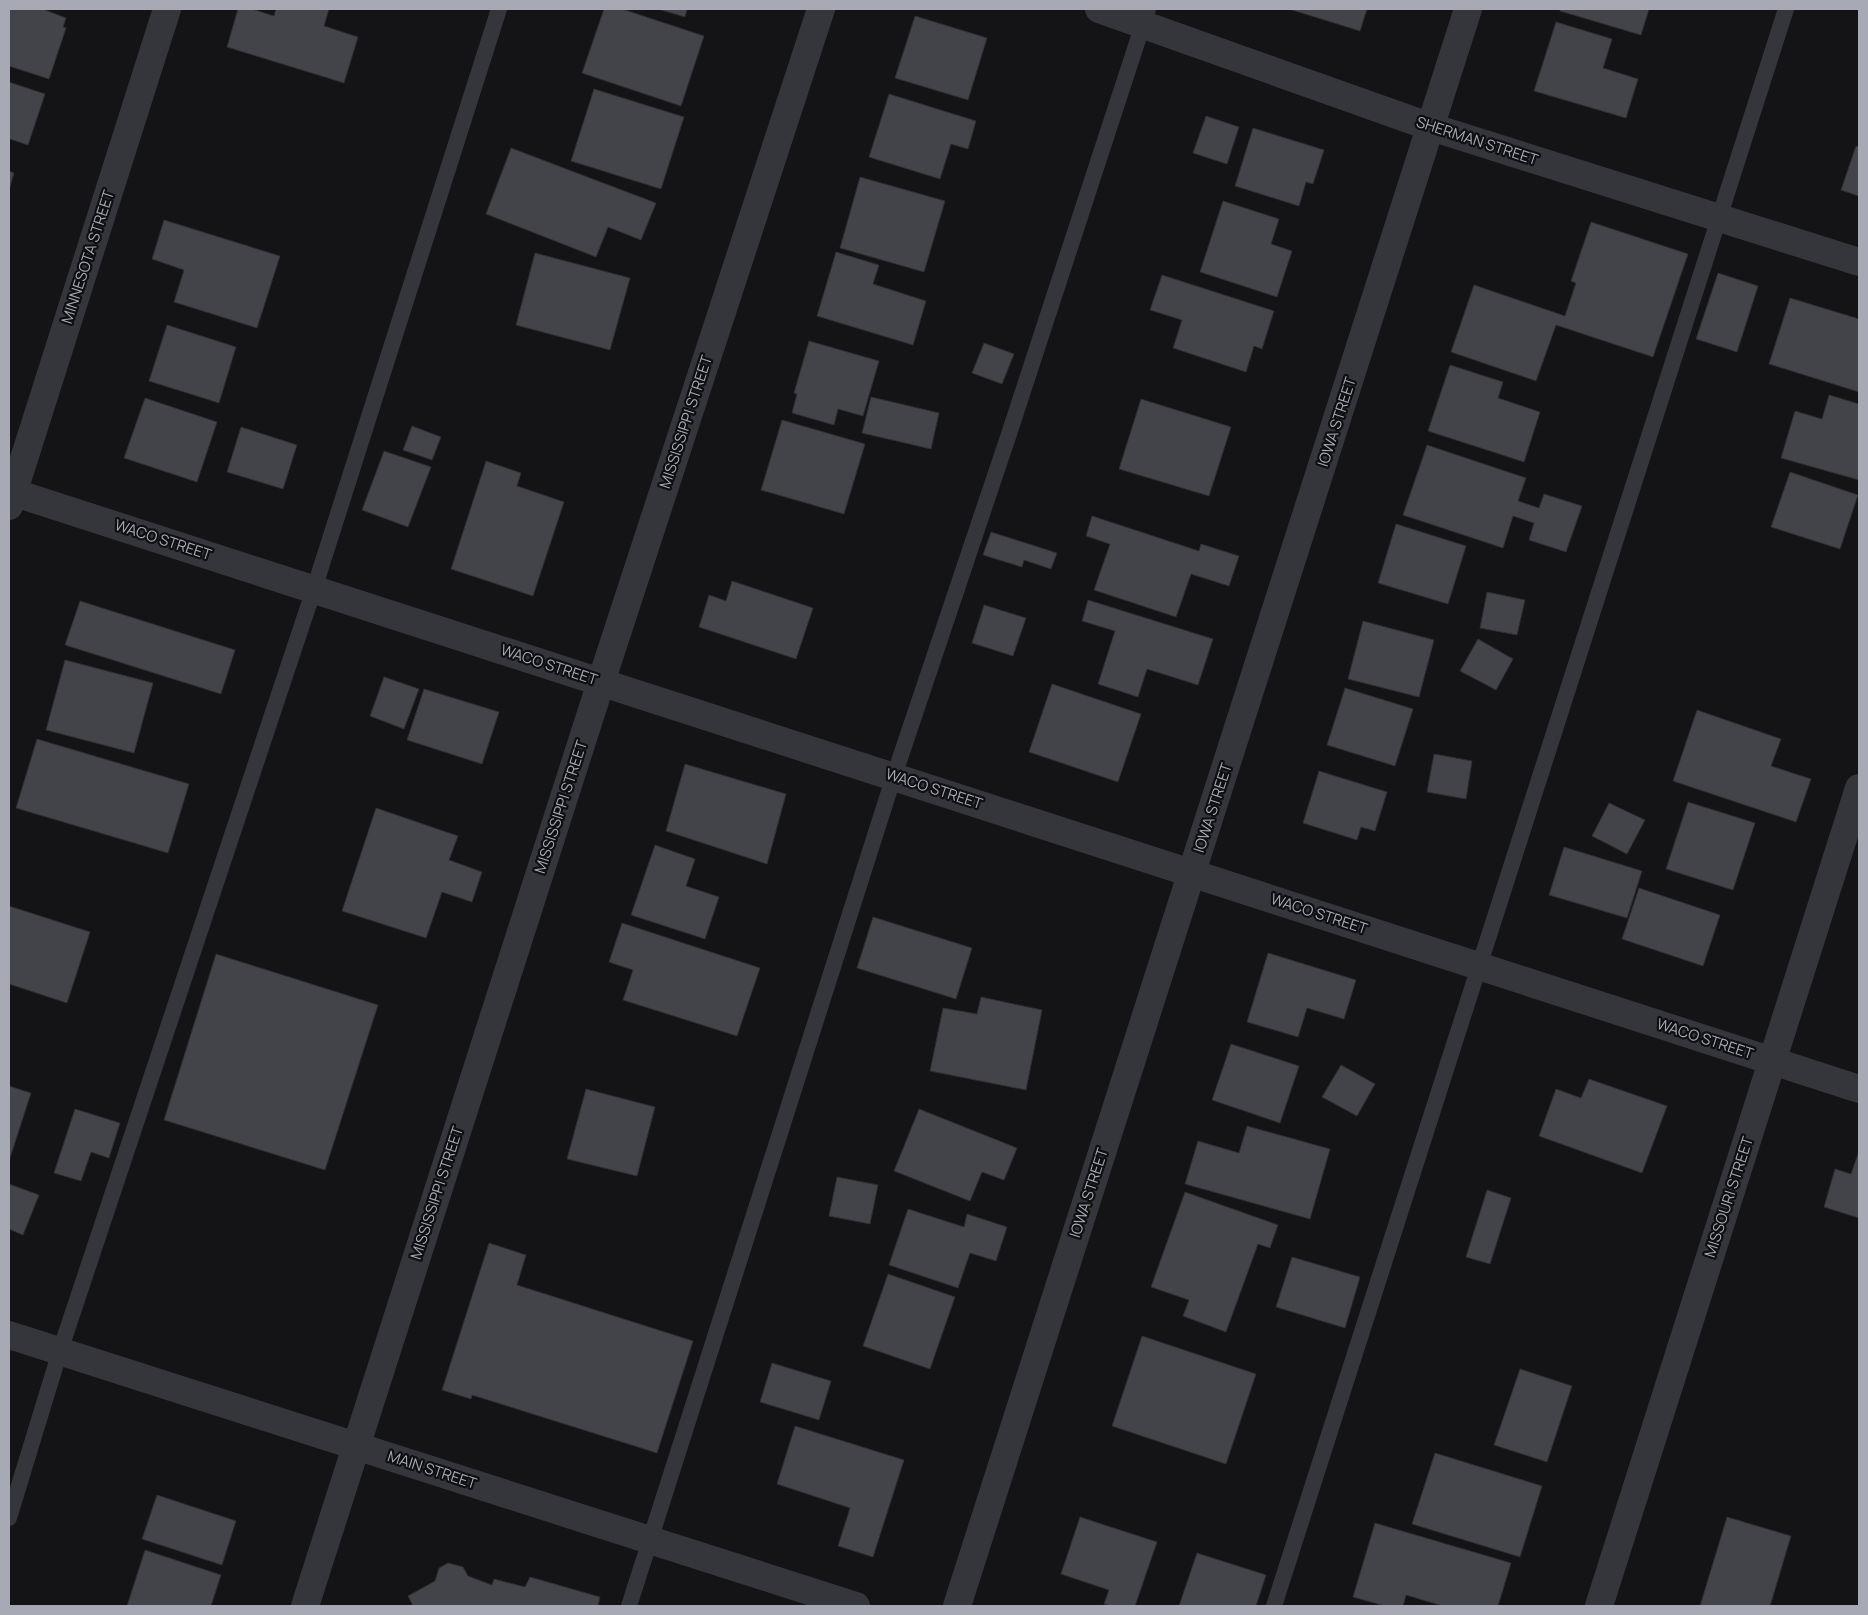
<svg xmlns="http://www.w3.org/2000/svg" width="1868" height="1615" viewBox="0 0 1868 1615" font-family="Manrope,sans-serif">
	<rect width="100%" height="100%" fill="#141416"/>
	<g fill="#434449" stroke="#2f2e32">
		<polygon points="9,9 45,9 45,10 66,18 63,27 66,28 49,79 9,66"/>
		<polygon points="238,9 252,9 274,16 276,9 329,9 324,26 358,37 344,83 227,47"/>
		<polygon points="604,9 622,9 704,36 681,106 582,73"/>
		<polygon points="658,9 687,9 685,17"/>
		<polygon points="1289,9 1367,9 1360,31"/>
		<polygon points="1560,9 1649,9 1641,35 1560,11"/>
		<polygon points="915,16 987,38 968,100 895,78"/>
		<polygon points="1556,22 1612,39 1603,68 1638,79 1626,118 1534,91"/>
		<polygon points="9,82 45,94 28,145 10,139 9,141"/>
		<polygon points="594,89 684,117 661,189 571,161"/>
		<polygon points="889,94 976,121 968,149 951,144 940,179 869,157"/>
		<polygon points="1206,116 1239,127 1227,164 1193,153"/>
		<polygon points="1253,128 1324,150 1313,184 1306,182 1299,206 1235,186"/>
		<polygon points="1856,146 1859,147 1859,196 1841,190"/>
		<polygon points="511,148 656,203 641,240 608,227 596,257 486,214"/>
		<polygon points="9,171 14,173 9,190"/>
		<polygon points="860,177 945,201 924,272 840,248"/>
		<polygon points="1223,201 1279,219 1271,244 1292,251 1277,297 1200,272"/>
		<polygon points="164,220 280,256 257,328 174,302 184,270 152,259"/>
		<polygon points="1591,222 1688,254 1653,357 1556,325 1536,381 1451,352 1474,285 1565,316 1576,283 1571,281"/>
		<polygon points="836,252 879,265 873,284 926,301 913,345 817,316"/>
		<polygon points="535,253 630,278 610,350 516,325"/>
		<polygon points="1718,273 1758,286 1737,352 1696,339"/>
		<polygon points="1162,275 1274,311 1262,349 1254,346 1246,372 1173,348 1182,320 1150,310"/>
		<polygon points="1790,298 1859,319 1859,392 1769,364"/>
		<polygon points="167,325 236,347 219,403 149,381"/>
		<polygon points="809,341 879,361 863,416 838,409 834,425 792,413 797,394 794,393"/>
		<polygon points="984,343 1014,354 1002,384 972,373"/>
		<polygon points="1450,365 1503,382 1498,398 1540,412 1524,462 1428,431"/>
		<polygon points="1829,395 1859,404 1859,480 1781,458 1795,411 1822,419"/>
		<polygon points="871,397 939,413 931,449 862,433"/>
		<polygon points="145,398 217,422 197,482 124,458"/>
		<polygon points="1141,399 1231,427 1209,496 1119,469"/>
		<polygon points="782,420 865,444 844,514 761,490"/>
		<polygon points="412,426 441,437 432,460 403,450"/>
		<polygon points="241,427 297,445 283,489 227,472"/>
		<polygon points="1427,445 1526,478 1518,501 1539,508 1544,494 1582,506 1566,552 1529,540 1534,523 1513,516 1503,548 1403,515"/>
		<polygon points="384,451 431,467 408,527 362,510"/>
		<polygon points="486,461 521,473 517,486 564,502 533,596 451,569"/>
		<polygon points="1790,472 1858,495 1840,549 1771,527"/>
		<polygon points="1092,516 1199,551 1201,544 1239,556 1229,586 1191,574 1176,617 1094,590 1110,544 1086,536"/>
		<polygon points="1396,524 1466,546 1448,604 1378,583"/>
		<polygon points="991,532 1057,553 1051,569 1024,560 1022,567 983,555"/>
		<polygon points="732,581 813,608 796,659 699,627 709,595 726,601"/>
		<polygon points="1487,592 1525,600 1517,635 1480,628"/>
		<polygon points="1088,600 1213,639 1198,685 1147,669 1138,697 1098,684 1115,631 1082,621"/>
		<polygon points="80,601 235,650 221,694 65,645"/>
		<polygon points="984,605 1026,618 1013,656 972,643"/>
		<polygon points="1363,621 1434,640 1419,697 1348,679"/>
		<polygon points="1478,639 1513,659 1496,690 1460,671"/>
		<polygon points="65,660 153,683 134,753 46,730"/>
		<polygon points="384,677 419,689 404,729 370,716"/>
		<polygon points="1052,684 1141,714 1118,782 1029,752"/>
		<polygon points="1345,688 1413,709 1395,766 1327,745"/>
		<polygon points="424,689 499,712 482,764 407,740"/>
		<polygon points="1697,710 1781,739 1771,766 1811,779 1796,822 1673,781"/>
		<polygon points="37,739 189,784 168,853 16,808"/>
		<polygon points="1434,754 1472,761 1466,799 1427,792"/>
		<polygon points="685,764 786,794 767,864 666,831"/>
		<polygon points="1319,771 1387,792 1375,831 1361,827 1357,840 1303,823"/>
		<polygon points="1688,802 1755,823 1733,890 1666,869"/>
		<polygon points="1609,803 1645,820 1627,854 1592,836"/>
		<polygon points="376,808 458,836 449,860 482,872 472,902 442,892 426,938 342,911"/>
		<polygon points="655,845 695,859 686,886 719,897 705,939 631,915"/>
		<polygon points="1564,847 1642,871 1627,918 1549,895"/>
		<polygon points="1639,888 1720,915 1703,966 1622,939"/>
		<polygon points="9,906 90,932 67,1003 9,984"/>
		<polygon points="873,917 972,948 956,999 857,968"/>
		<polygon points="622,923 760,968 737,1036 623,1000 633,970 609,962"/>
		<polygon points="1268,953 1356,980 1344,1019 1307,1008 1298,1037 1247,1022"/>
		<polygon points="216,954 378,1005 325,1170 164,1120"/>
		<polygon points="981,997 1042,1010 1026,1090 930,1071 943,1008 977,1014"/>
		<polygon points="1231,1044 1299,1066 1280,1123 1212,1100"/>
		<polygon points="1341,1065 1375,1084 1357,1116 1322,1097"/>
		<polygon points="1589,1079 1667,1106 1642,1173 1539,1136 1556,1089 1581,1098"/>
		<polygon points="9,1086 31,1093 9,1161"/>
		<polygon points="586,1089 655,1107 637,1176 567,1159"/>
		<polygon points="75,1109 120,1123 109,1158 91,1152 81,1181 54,1173"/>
		<polygon points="919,1109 1017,1148 1004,1180 982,1172 970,1201 894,1171"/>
		<polygon points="1247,1126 1330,1149 1310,1219 1185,1184 1198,1141 1239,1153"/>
		<polygon points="1859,1151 1859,1218 1824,1207 1835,1169 1851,1174"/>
		<polygon points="837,1177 878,1185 870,1224 829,1216"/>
		<polygon points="9,1184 39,1195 23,1235 9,1229"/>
		<polygon points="1487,1190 1511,1198 1490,1264 1466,1257"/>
		<polygon points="1185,1192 1278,1225 1270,1248 1258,1244 1226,1332 1183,1316 1189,1300 1151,1287"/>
		<polygon points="908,1209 964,1227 967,1214 1007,1227 996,1261 970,1253 958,1288 889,1265"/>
		<polygon points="489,1243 526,1255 517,1285 693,1341 657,1453 472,1395 471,1399 442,1390"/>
		<polygon points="1292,1257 1360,1277 1345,1328 1276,1307"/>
		<polygon points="888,1274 955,1297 930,1369 863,1346"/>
		<polygon points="1142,1336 1256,1374 1226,1464 1112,1426"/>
		<polygon points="772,1363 831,1381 819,1420 760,1402"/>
		<polygon points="1520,1369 1572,1386 1547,1462 1494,1445"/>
		<polygon points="795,1426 904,1460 873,1557 838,1546 850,1508 777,1484"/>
		<polygon points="1435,1453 1542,1486 1520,1557 1412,1524"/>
		<polygon points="157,1495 236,1521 222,1565 142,1539"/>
		<polygon points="1080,1517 1157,1542 1135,1606 1111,1606 1104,1604 1109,1590 1061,1574"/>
		<polygon points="1727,1517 1791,1536 1770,1606 1700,1606"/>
		<polygon points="1375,1523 1511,1563 1498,1606 1443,1606 1406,1595 1403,1606 1385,1606 1353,1597"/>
		<polygon points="145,1550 221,1575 211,1606 127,1606"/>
		<polygon points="1197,1553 1266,1575 1256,1606 1179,1606"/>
		<polygon points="448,1563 463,1567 468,1576 492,1585 494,1579 525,1587 530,1577 600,1597 598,1606 413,1606 408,1596 435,1581 439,1568"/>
	</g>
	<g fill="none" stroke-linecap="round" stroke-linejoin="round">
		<g stroke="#35363b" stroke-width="16">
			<polyline points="9,1518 60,1351 314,589 499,9"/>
			<polyline points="629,1606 894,776 1008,437 1148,9"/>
			<polyline points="1274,1606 1786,9"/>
		</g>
		<g stroke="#35363b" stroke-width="28">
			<polyline points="1099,9 1431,127 1859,262"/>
			<polyline points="9,491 1859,1089"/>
			<polyline points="9,506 167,9"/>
			<polyline points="305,1606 601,682 821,9"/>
			<polyline points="957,1606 1468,9"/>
			<polyline points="1599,1606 1859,788"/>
		</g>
		<polyline stroke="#35363b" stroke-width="28" points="9,1335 856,1606"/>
	</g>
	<g text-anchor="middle" stroke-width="4.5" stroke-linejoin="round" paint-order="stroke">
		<g font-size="15" fill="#a7aab5" stroke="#0f0f11">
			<text transform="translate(1477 141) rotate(18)" y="5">SHERMAN STREET</text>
			<text transform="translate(88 257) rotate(-72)" y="5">MINNESOTA STREET</text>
			<text transform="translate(686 422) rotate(-72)" y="5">MISSISSIPPI STREET</text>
			<text transform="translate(1337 422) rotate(-72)" y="5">IOWA STREET</text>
			<text transform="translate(163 540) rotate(18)" y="5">WACO STREET</text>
			<text transform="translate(549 665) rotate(18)" y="5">WACO STREET</text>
			<text transform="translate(934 789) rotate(18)" y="5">WACO STREET</text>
			<text transform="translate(561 807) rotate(-72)" y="5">MISSISSIPPI STREET</text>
			<text transform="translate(1213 808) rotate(-72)" y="5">IOWA STREET</text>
			<text transform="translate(1319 914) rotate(18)" y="5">WACO STREET</text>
			<text transform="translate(1705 1039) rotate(18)" y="5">WACO STREET</text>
			<text transform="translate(437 1193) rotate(-72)" y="5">MISSISSIPPI STREET</text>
			<text transform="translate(1089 1193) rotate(-72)" y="5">IOWA STREET</text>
			<text transform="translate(1729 1197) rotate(-72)" y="5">MISSOURI STREET</text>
			<text transform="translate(432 1470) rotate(18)" y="5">MAIN STREET</text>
		</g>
	</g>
	<rect width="1868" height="1615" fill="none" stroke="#a7aab5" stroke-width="20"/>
</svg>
